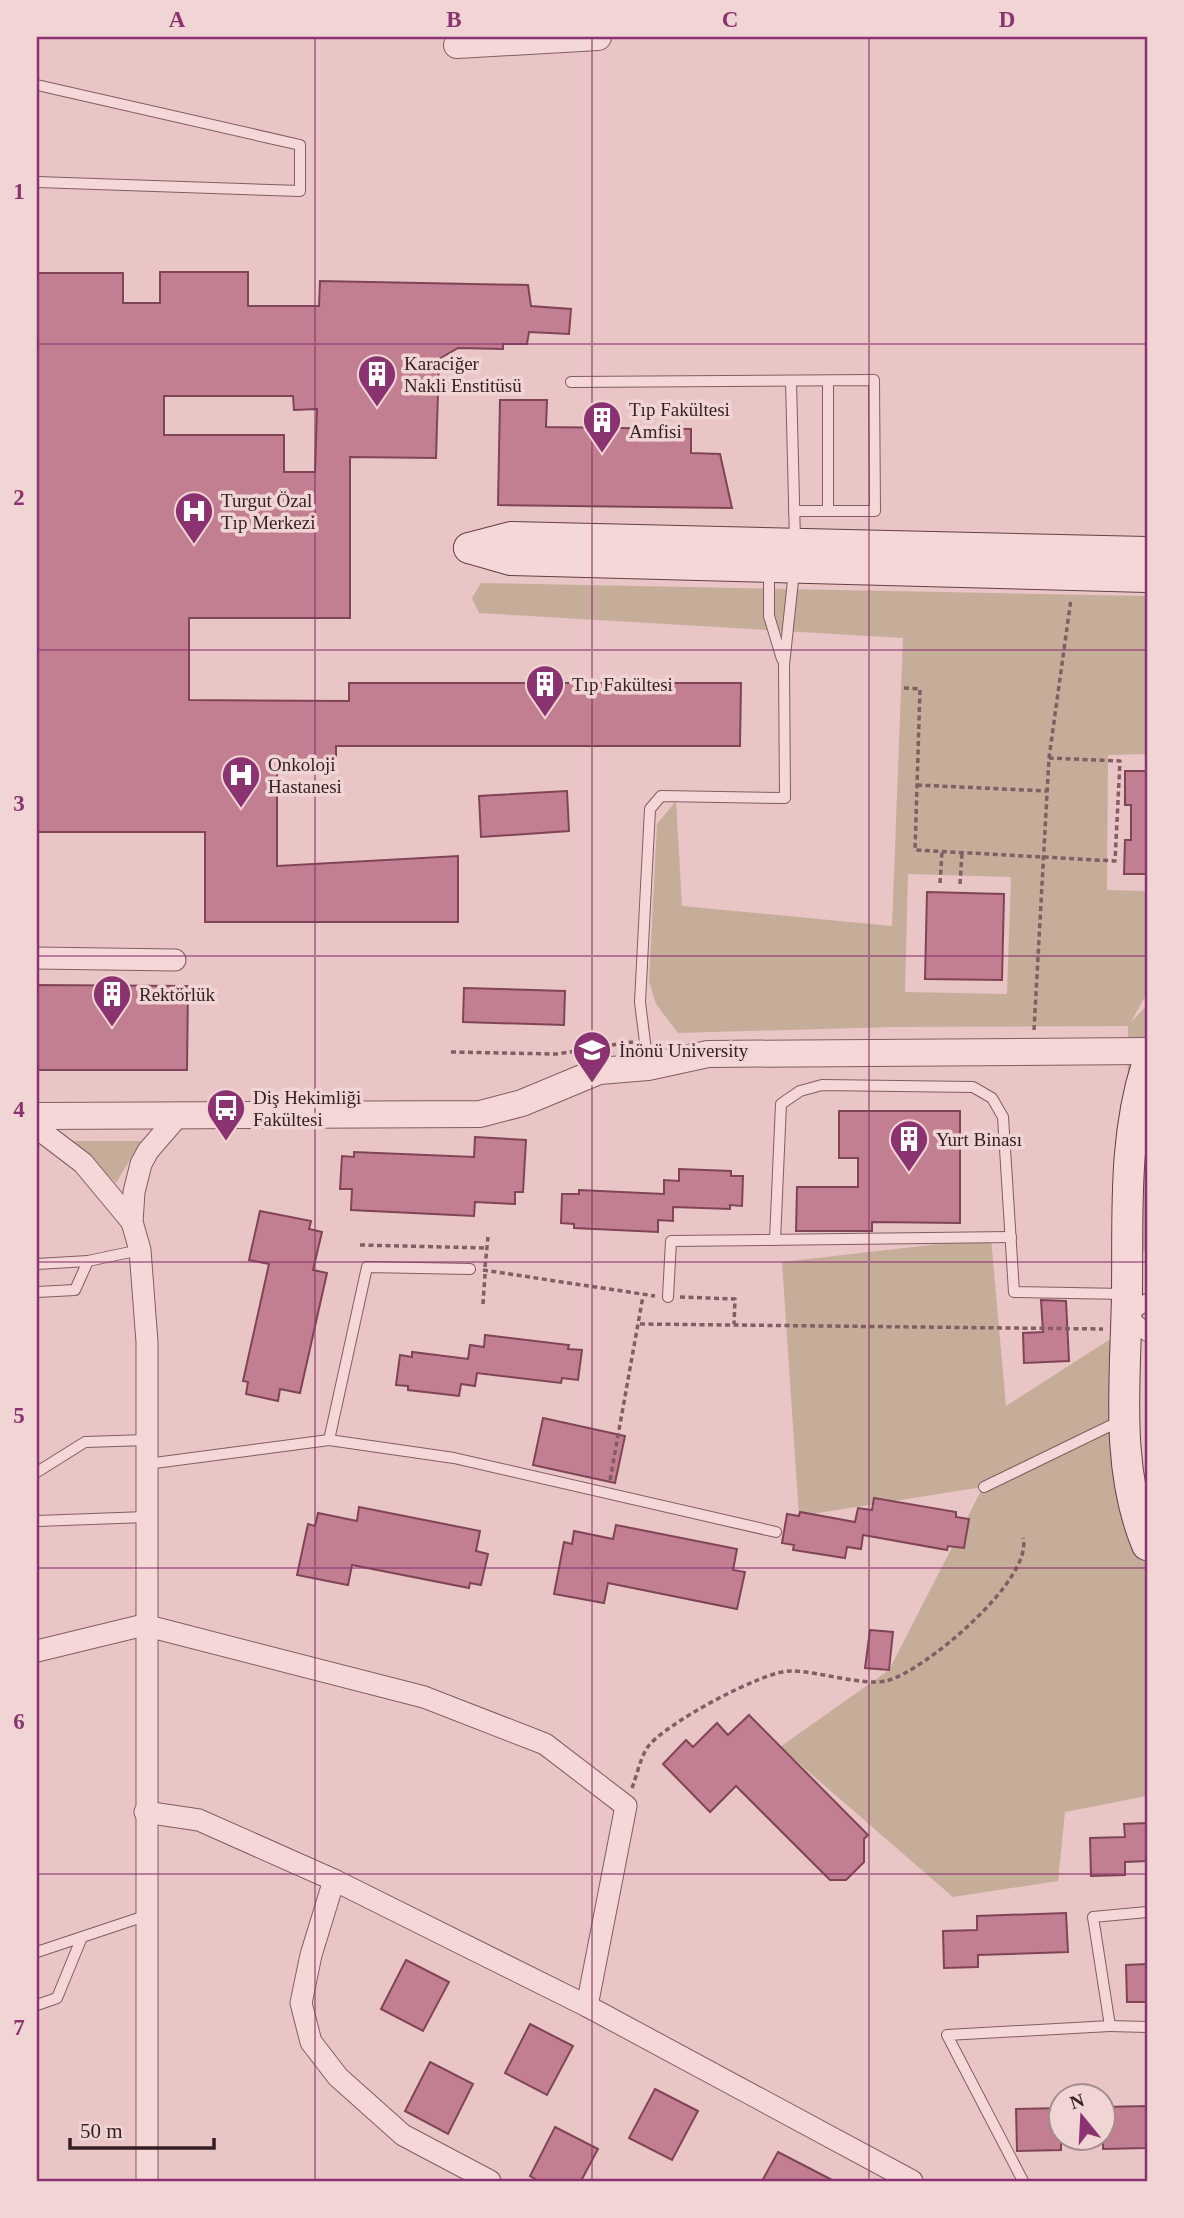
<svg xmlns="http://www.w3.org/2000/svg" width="1184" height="2218" viewBox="0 0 1184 2218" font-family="'Times New Roman',serif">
	<rect width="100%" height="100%" fill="#e9c5c5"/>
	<g fill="#c6ad9a" fill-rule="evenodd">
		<path d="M481 583 1147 596V754L1108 755 1107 890 1147 891V993L1131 1022 1147 1005V1251L1127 1252 1128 1026 892 1027 678 1033 656 1004 649 981 657 824 676 801 682 906 892 926 903 638 479 613 472 598ZM908 874 1011 877 1007 994 905 992Z"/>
		<polygon points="70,1141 141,1141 116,1183"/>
		<polygon points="991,1238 1006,1406 1126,1329 1128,1479 1147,1503 1147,1796 1065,1812 1058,1881 953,1897 780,1747 889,1670 983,1487 799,1516 782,1262"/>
	</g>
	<g fill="#c37f92" stroke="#7f4556" stroke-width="2" fill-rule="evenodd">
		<path d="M160 272H248V306H319L320 281 528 285 531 306 571 309 569 334 529 332 527 344H503V349L458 348 439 359 436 458 350 457V618H189V700L349 701V683H741L740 746H336V762H277V866L458 856V922H205V832H37V273H123V303H160ZM164 396H293L294 410 317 409 315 472H284V435H164Z"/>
		<polygon points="500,400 547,400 546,427 691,429 691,453 720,454 732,508 498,505"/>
		<polygon points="1125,771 1147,771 1147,874 1124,874 1125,840 1131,840 1131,805 1125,805"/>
		<polygon points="567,791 569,831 481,837 479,796"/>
		<polygon points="927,892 1004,894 1002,980 925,979"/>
		<polygon points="37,985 188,986 187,1070 37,1070"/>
		<polygon points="464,988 565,991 564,1025 463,1022"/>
		<polygon points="839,1111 960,1111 960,1223 872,1222 872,1231 796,1231 797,1187 858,1187 858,1158 839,1158"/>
		<polygon points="475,1137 526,1140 523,1192 515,1192 515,1204 475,1202 474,1216 351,1210 352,1189 340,1189 342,1156 354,1157 354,1152 474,1157"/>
		<polygon points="679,1169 731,1171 731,1176 743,1176 742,1206 730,1205 730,1209 673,1207 673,1221 658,1220 658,1232 574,1228 574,1224 561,1223 562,1194 579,1194 579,1190 664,1194 664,1180 679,1181"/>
		<polygon points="260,1211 311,1221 309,1229 322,1232 313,1270 327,1273 300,1393 280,1389 278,1401 246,1394 248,1382 243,1381 269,1264 249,1260"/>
		<polygon points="1041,1300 1066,1301 1069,1361 1024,1363 1023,1333 1043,1332"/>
		<polygon points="485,1335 569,1345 568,1349 582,1350 578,1380 562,1378 561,1383 477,1373 475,1386 461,1384 459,1396 408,1390 408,1386 396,1385 400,1355 412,1357 412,1352 468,1359 470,1345 484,1347"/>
		<polygon points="543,1418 625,1436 615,1483 533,1465"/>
		<polygon points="874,1498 956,1512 956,1517 969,1519 964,1548 948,1546 947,1550 863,1535 861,1549 847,1547 845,1558 793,1550 794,1545 782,1543 787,1514 799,1516 800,1512 855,1522 858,1508 872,1510"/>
		<polygon points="359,1507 480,1531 476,1551 488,1554 481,1585 470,1583 469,1588 352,1565 348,1585 297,1575 308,1524 315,1526 318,1513 357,1521"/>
		<polygon points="616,1525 737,1549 733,1570 745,1572 737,1609 608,1583 604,1603 554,1594 564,1542 572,1544 574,1531 613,1539"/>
		<polygon points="870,1630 893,1632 889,1670 865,1668"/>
		<polygon points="749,1715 868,1835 864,1839 864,1862 846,1880 830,1880 736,1786 710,1812 663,1764 686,1740 693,1747 717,1723 728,1735"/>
		<polygon points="1147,1823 1147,1861 1125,1862 1125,1875 1091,1876 1090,1838 1125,1837 1124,1824"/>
		<polygon points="1066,1913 1068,1952 978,1955 978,1967 944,1968 943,1931 977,1930 977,1916"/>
		<polygon points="406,1960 449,1982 423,2031 381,2009"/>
		<polygon points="1147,1964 1147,2002 1127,2002 1126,1965"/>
		<polygon points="530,2024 573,2046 547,2095 505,2073"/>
		<polygon points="430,2062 473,2084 448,2134 405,2111"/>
		<polygon points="655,2089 698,2111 672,2160 629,2138"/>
		<polygon points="1147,2106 1147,2148 1103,2149 1103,2107"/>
		<polygon points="1061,2108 1061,2150 1017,2151 1016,2109"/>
		<polygon points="555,2127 598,2149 581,2181 539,2181 530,2176"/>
		<polygon points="778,2152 834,2181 762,2181"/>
	</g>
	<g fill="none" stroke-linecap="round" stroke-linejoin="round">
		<g stroke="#825d63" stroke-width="12">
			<g id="service">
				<polyline points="37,85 300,145 300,191 37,182"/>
				<polyline points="791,381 795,541"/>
				<polyline points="828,381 828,511"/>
				<polyline points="571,382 874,380 875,511 794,511"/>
				<polyline points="769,568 769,616 782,659"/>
				<polyline points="648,1067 640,1002 650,809 661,796 785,798 784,665 794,571"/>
				<polyline points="775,1240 781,1104 800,1091 822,1085 973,1087 992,1098 1003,1117 1014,1292 1124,1294"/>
				<polyline points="37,1264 88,1261 140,1250"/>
				<polyline points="37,1292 75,1290 88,1261"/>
				<polyline points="668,1297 671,1241 1011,1237"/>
				<polyline points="329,1440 367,1267 470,1269"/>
				<polyline points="147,1464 329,1440 454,1458 776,1532"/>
				<polyline points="37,1472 85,1442 147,1440"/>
				<polyline points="984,1487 1120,1421"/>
				<polyline points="37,1521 146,1517"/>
				<polyline points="37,1952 145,1916"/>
				<polyline points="37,2005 57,1998 82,1937"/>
				<polyline points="1110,2026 1147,2027"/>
				<polyline points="1023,2181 947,2035 1110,2026 1093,1917 1147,1912"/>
			</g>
		</g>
		<g stroke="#825d63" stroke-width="18">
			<polyline id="pedestrian" points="1147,1302 1127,1314 1147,1333"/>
		</g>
		<g stroke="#825d63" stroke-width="23">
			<g id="minor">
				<polyline points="37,958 175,960"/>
				<polyline points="37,1128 83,1163 132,1222"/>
				<polyline points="37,1651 144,1625 424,1697 545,1744 626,1806 587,2006"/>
				<polyline points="145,1812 199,1820 334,1880 587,2006 912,2181"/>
				<polyline points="334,1880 311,1955 301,2003 311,2042 338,2077 403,2135 490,2181"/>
				<polyline points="147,2181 147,1342 140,1250 132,1222 134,1192 141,1164 148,1151 179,1115"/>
			</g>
		</g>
		<g stroke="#825d63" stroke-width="28">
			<g id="tertiary">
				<polyline points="457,45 598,37"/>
				<polyline points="37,1116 480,1114 522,1103 599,1071 648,1067 708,1054 1147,1051"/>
			</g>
		</g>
		<g stroke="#644047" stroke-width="32">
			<g id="secondary">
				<polyline points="469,548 511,560 1147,577"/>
				<polyline points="469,548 511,537 1147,552"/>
				<path d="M1147 1064C1123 1139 1128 1215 1127 1292 1126 1376 1114 1466 1147 1545"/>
			</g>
		</g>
		<g stroke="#825d63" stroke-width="3.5" stroke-dasharray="5 3.5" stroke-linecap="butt">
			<polyline points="904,688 920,689 915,850 1115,861 1120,761 1049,758"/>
			<polyline points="917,785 1047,791"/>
			<polyline points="940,883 942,852"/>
			<polyline points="960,884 962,853"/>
			<polyline points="1034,1030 1049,758 1071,599"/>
			<polyline points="612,1045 633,1042"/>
			<polyline points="451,1052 556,1054 591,1049"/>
			<polyline points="360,1245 487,1248"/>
			<polyline points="485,1267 488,1237"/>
			<polyline points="483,1270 655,1296"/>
			<polyline points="680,1297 735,1299 734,1324"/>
			<polyline points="483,1304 485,1274"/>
			<polyline points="640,1324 1103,1329"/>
			<polyline points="610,1480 643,1296"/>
			<path d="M632 1788C637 1775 640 1759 647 1748 662 1725 764 1670 791 1671 817 1671 863 1686 886 1681 924 1672 1034 1579 1023 1538"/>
		</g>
		<use href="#service" stroke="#f5d7d7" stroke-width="10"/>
		<use href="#pedestrian" stroke="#f5d7d7" stroke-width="16"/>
		<use href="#minor" stroke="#f5d7d7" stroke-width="21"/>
		<use href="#tertiary" stroke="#f5d7d7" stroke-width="26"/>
		<use href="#secondary" stroke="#f5d7d7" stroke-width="30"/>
	</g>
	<path fill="none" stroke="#8b3370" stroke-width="2" stroke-opacity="0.55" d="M315 37V2181M592 37V2181M869 37V2181M37 344H1147M37 650H1147M37 956H1147M37 1262H1147M37 1568H1147M37 1874H1147"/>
	<defs>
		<g id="building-pin" transform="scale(2.0125)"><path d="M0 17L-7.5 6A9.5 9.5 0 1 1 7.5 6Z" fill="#8b3370" stroke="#f1d4d4"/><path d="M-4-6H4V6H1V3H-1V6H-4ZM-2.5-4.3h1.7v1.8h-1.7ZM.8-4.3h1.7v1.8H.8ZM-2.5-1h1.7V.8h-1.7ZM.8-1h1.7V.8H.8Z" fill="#fff"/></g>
		<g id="hospital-pin" transform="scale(2.0125)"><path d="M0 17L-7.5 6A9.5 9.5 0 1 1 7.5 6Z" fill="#8b3370" stroke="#f1d4d4"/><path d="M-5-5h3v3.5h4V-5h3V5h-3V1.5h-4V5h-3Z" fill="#fff"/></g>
		<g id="university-pin" transform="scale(2.0125)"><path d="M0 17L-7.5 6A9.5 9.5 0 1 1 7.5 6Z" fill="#8b3370" stroke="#f1d4d4"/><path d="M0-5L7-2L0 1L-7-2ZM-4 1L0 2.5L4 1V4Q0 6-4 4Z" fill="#fff"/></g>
		<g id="bus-pin" transform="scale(2.0125)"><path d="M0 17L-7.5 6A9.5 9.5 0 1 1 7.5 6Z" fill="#8b3370" stroke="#f1d4d4"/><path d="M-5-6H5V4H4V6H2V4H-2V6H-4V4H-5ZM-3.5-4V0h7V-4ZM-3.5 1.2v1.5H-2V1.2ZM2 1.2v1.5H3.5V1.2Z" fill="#fff"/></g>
	</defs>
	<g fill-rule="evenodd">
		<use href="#building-pin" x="377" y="374"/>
		<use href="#building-pin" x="602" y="420"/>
		<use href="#hospital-pin" x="194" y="511"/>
		<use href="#building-pin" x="545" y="684"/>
		<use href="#hospital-pin" x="241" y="775"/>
		<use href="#building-pin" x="112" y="994"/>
		<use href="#university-pin" x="592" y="1050"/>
		<use href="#bus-pin" x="226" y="1108"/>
		<use href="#building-pin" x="909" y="1139"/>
	</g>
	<g text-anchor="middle" stroke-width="7" stroke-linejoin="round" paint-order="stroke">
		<g font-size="19" fill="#341f24" stroke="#f1d4d4" text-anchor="start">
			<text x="404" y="370">Karaciğer<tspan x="404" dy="22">Nakli Enstitüsü</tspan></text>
			<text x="629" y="416">Tıp Fakültesi<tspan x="629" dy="22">Amfisi</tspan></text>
			<text x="221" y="507">Turgut Özal<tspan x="221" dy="22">Tıp Merkezi</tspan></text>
			<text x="572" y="691">Tıp Fakültesi</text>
			<text x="268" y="771">Onkoloji<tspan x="268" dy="22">Hastanesi</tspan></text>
			<text x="139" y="1001">Rektörlük</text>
			<text x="619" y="1057">İnönü University</text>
			<text x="253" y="1104">Diş Hekimliği<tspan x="253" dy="22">Fakültesi</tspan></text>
			<text x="936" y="1146">Yurt Binası</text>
		</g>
	</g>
	<rect width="1184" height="2218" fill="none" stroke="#f1d4d4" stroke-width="77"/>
	<g transform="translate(1082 2117) rotate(342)"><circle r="33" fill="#f1d4d4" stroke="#a58c8e" stroke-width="2"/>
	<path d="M0-5L12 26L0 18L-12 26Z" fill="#8b3370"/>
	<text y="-10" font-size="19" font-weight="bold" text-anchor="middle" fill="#341f24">N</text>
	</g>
	<path d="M70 2138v10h144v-10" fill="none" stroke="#341f24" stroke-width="3.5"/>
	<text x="80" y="2138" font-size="21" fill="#341f24" stroke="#f1d4d4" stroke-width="5" paint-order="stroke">50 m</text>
	<rect x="38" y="38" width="1108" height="2142" fill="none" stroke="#8b3370" stroke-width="2.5"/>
	<g font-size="23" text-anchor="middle" font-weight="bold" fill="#8b3370">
		<text x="177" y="27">A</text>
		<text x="454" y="27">B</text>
		<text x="730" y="27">C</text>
		<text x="1007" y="27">D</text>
		<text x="19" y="199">1</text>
		<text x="19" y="505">2</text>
		<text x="19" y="811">3</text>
		<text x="19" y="1117">4</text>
		<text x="19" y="1423">5</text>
		<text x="19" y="1729">6</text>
		<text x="19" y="2035">7</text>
	</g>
</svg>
